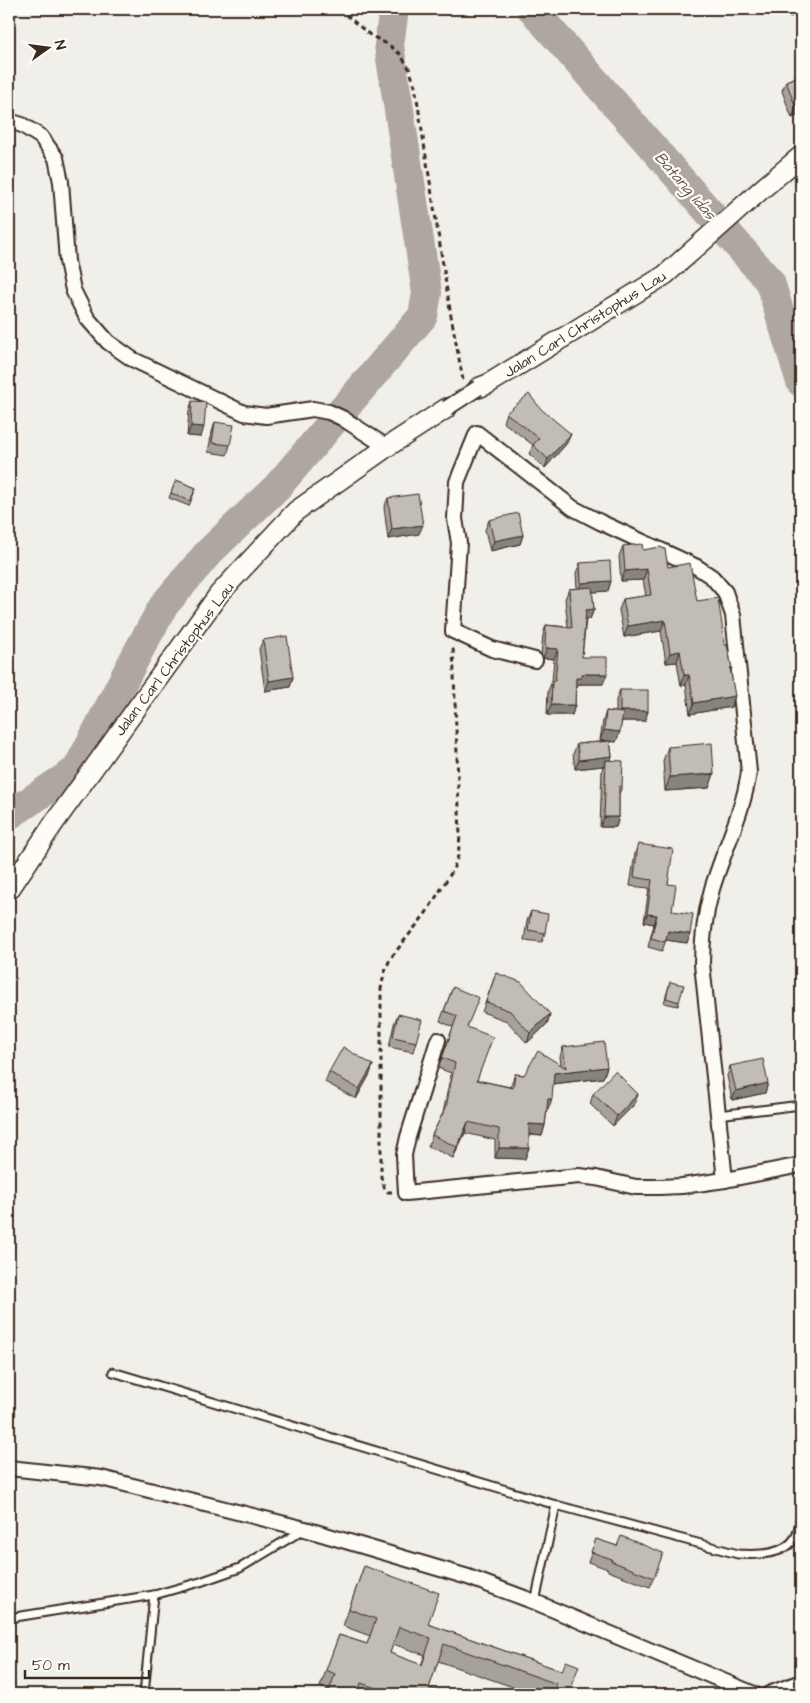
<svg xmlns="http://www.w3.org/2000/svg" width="810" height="1703" viewBox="0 0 810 1703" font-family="'Architects Daughter',sans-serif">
	<rect width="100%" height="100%" fill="#f1efea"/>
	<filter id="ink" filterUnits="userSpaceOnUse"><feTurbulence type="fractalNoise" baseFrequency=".02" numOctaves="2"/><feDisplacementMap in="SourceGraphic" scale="10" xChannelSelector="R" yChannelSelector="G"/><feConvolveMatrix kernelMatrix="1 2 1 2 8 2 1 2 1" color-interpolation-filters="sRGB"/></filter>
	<g filter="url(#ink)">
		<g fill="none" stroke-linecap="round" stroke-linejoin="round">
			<g stroke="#aea69f" stroke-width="30">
				<polyline points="532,9 770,282 801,382"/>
				<polyline points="9,815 77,770 138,652 164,605 209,552 277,487 423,316 427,293 389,45 394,9"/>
			</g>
			<g stroke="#3b2a1e" stroke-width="11">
				<g id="lane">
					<polyline points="718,1115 801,1105"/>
					<polyline points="113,1372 556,1505"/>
					<path d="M535 1602 556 1505 738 1554C756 1555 786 1556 796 1536 799 1530 800 1520 801 1513"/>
					<polyline points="9,1618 154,1595 200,1582 240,1568 303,1530"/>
					<polyline points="144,1694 154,1595"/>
				</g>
			</g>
			<g stroke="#3b2a1e" stroke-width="18">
				<g id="street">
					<polyline points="9,121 22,125 41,137 56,158 61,182 67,261 73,290 87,318 108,342 132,359 244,413 266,416 313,409 329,412 342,418 387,447"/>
					<path d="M535 660 492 649 453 631 459 543 455 519 457 482 477 433 573 508 600 522 697 567 712 577 725 592 733 615 749 772C743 813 724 849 712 889 705 914 702 939 702 964L725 1180"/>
					<polyline points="438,1040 408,1137 404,1155 406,1193 579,1176 596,1178 636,1187 659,1187 682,1186 725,1180 801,1165"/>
					<polyline points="9,1468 101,1478 305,1529 468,1577 535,1602 754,1694"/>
					<polyline points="769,1694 801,1682"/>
				</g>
			</g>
			<g stroke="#3b2a1e" stroke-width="22">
				<g id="secondary">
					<polyline points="478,388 488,384 665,275 762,189 801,156"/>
					<polyline points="9,890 54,823 219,594 296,511 387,447 447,408"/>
				</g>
			</g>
			<g stroke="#3b2a1e" stroke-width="3" stroke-dasharray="5 4" stroke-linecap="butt">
				<polyline points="339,9 370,35 389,45 400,54 409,68 415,86 451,316 463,380"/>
				<polyline points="392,1192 388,1192 384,1187 381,1177 381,989 384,974 390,959 426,913 453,870 458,856 460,836 453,647"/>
			</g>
			<use href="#lane" stroke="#fdfcf7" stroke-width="7"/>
			<use href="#street" stroke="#fdfcf7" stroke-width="14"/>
			<use href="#secondary" stroke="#fdfcf7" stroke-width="19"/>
			<g stroke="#3b2a1e" stroke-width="18" stroke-linecap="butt">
				<polyline id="street-bridge" points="447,408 478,388"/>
			</g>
			<use href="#street-bridge" stroke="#fdfcf7" stroke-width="14"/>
		</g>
		<g fill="#a6a29b" stroke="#3b2a1e" fill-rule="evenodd">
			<polygon points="788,9 801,9 790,17"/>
			<polygon points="801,75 801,114 792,118 782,91 786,81"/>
			<polygon points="192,401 201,437 187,436 189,411"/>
			<polygon points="506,413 567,443 545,468 529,454 533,445 503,422"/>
			<polygon points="215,422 230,445 227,455 208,452 212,432"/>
			<polygon points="176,480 196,488 189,506 169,498"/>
			<polygon points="388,498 419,534 388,539 384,508"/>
			<polygon points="489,520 523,535 520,544 490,551 485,530"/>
			<polygon points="623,546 643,550 668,567 697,601 725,645 732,668 731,671 731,707 690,714 686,685 681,686 677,662 666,663 661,631 624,637 619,610 623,599 646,596 643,580 621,581 619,556"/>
			<polygon points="580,563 611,581 608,591 592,592 594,609 590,619 586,619 582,657 603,684 579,684 577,688 576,688 575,705 572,715 547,715 548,691 552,681 554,659 543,658 541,654 543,635 546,625 568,627 565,599 569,589 577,588 576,573"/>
			<polygon points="801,597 801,626 800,626 796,607 800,598"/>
			<polygon points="263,640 293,677 290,687 265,691 259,649"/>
			<polygon points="620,690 648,711 645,721 622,721 616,742 610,741 612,756 610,761 622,787 619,794 619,817 616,827 600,827 602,770 603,766 575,769 573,754 577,744 609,741 600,740 603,721 606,711 616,712 616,700"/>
			<polygon points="668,747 714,774 709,788 665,791 663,761"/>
			<polygon points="638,844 668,884 672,911 690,934 687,943 666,940 662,951 648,947 654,924 644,922 649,888 630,886 635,853"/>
			<polygon points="531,911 545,933 542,942 524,940 527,921"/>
			<polygon points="496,973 550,1014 547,1024 527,1043 507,1021 482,1012"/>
			<polygon points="670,982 679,1002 678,1006 664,1003"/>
			<polygon points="453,987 468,1027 477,1080 510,1087 515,1074 524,1075 561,1064 560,1057 563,1047 607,1067 603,1078 553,1084 548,1110 547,1109 545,1125 542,1136 529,1135 525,1159 495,1158 495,1140 465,1133 453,1158 428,1146 432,1135 443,1113 451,1073 438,1068 453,1027 440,1021"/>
			<polygon points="398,1014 416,1042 413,1052 389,1047 394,1024"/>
			<polygon points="730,1066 768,1083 765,1093 732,1100 727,1076"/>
			<polygon points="329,1072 370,1074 356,1099 325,1082"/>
			<polygon points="593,1094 635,1104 613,1126 590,1104"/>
			<polygon points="596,1539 617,1546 663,1553 650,1587 608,1571 608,1569 588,1562"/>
			<path d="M364 1566 428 1624 562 1671 568 1694H533L438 1661 429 1688 449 1694H328L329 1690 320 1687 339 1635 367 1644 370 1636 343 1626ZM393 1644 425 1655 421 1665 390 1653Z"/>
		</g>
		<g fill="#87847e" stroke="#3b2a1e">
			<polygon points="793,9 801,9 801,14 790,17"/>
			<polygon points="801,106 801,114 792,118 796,108"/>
			<polygon points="191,426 204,427 201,437 187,436"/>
			<polygon points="571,434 567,443 545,468 548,459"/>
			<polygon points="423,525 419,534 388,539 392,529"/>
			<polygon points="523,535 520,544 490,551 494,541"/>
			<polygon points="647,569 643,580 621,581 625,571"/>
			<polygon points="611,581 608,591 578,593 581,583"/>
			<polygon points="594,609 590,619 583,619 586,610"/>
			<polygon points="665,620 661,631 624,637 628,626"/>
			<polygon points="547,648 558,649 554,659 543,658"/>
			<polygon points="680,651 677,662 666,663 670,653"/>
			<polygon points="581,674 607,674 603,684 579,684 577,688 573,688 576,678"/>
			<polygon points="684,675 689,675 686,685 681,686"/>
			<polygon points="293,677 290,687 265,691 269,681"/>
			<polygon points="735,696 731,707 690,714 694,703"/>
			<polygon points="551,705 575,705 572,715 547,715"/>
			<polygon points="620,711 648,711 645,721 616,721"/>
			<polygon points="604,730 620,732 616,742 600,740"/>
			<polygon points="612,756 608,766 606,760 603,766 575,769 579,760"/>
			<polygon points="714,774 709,788 665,791 670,777"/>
			<polygon points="604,817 619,817 616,827 600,827"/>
			<polygon points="647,914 657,915 654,924 644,922"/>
			<polygon points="668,931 690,934 687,943 665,940"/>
			<polygon points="550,1014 547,1024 527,1043 530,1033"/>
			<polygon points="373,1065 370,1074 356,1099 359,1089"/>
			<polygon points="607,1067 603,1078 551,1084 554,1073"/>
			<polygon points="768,1083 765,1093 732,1100 736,1091"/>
			<polygon points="638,1094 635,1104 613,1126 617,1116"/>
			<polygon points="548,1099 552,1099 548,1110 544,1109"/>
			<polygon points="468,1122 465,1133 453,1158 457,1147"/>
			<polygon points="529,1124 545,1125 542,1136 525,1134"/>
			<polygon points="499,1148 529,1148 525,1159 495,1158"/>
		</g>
		<g fill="#c1bcb4" stroke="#3b2a1e" fill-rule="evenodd">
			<polygon points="801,75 801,106 796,108 786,81"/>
			<polygon points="529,394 541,409 571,434 548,459 533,445 539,438 506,413"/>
			<polygon points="192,401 206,402 204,427 191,426"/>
			<polygon points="215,422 234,425 230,445 212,443"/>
			<polygon points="176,480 196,488 190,501 171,493"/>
			<polygon points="418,494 423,525 392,529 388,498"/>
			<polygon points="518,513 523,535 494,541 489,520"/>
			<polygon points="642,544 643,550 660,547 665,549 668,567 690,563 697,601 718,598 725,645 727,645 732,668 730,668 735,696 694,703 689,675 684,675 680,651 670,653 665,620 628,626 623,599 651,595 647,569 625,571 623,546"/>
			<polygon points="610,561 611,581 581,583 580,563"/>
			<polygon points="592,587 594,609 586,610 582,657 607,657 607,674 581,674 581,678 576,678 575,705 551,705 552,681 555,681 558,649 547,648 545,644 546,625 572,628 569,589"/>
			<polygon points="287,636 293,677 269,681 263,640"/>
			<rect x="620" y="690" width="28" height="21"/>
			<polygon points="606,711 623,713 620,732 604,730"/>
			<polygon points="610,741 612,756 579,760 577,744"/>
			<polygon points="712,743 714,774 670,777 668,747"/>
			<polygon points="606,760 623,761 622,787 619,786 619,817 604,817"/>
			<polygon points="638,844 673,849 668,884 676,885 672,911 693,914 690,934 668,931 665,942 651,938 657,915 647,914 652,880 634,877"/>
			<polygon points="531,911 548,914 545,933 528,930"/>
			<polygon points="496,973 521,982 550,1014 530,1033 510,1011 486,1002"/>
			<polygon points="670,982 684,985 679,1002 666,998"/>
			<polygon points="453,987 479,998 467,1027 493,1037 477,1080 513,1088 515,1074 524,1075 538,1051 566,1068 563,1047 604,1042 607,1067 554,1073 552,1099 548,1099 545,1125 529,1124 529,1148 499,1148 499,1129 468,1122 457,1147 432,1135 446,1107 455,1063 442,1058 457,1016 444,1011"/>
			<polygon points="398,1014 422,1020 416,1042 393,1037"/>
			<polygon points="343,1047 373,1065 359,1089 329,1072"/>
			<polygon points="763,1059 768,1083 736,1091 730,1066"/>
			<polygon points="615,1071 638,1094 617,1116 593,1094"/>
			<polygon points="621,1536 663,1553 654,1578 611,1561 612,1559 591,1552 596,1539 617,1546"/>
			<path d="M364 1566 439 1593 428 1624 562 1671 566 1661 579 1666 568 1694H553L557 1684 444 1644 429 1688 449 1694H393L361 1683 357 1694H328L335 1674 326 1670 339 1635 367 1644 376 1619 349 1609ZM399 1627 431 1638 422 1665 390 1653Z"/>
		</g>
	</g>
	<g text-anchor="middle" stroke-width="4.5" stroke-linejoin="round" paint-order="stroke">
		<g font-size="15" fill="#3b2a1e" stroke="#fdfcf7">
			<text transform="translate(585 324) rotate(-32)" y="5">Jalan Carl Christophus Lau</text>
			<text transform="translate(174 659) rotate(-53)" y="5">Jalan Carl Christophus Lau</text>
		</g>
		<g font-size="16" font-style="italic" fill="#63554b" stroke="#fdfcf7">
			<text transform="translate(686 185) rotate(49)" y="6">Batang Idas</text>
		</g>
	</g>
	<rect width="810" height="1703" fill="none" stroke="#fdfcf7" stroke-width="30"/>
	<rect x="15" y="15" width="780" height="1673" fill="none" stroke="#3b2a1e" stroke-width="2" filter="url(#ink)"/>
	<g transform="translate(48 48) rotate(76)" stroke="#fdfcf7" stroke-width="4" paint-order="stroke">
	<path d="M0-4L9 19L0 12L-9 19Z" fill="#3b2a1e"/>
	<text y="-8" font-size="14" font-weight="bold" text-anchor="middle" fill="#3b2a1e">N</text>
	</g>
	<path d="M25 1670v8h124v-8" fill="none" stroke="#3b2a1e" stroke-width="2.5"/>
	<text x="32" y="1670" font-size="15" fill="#3b2a1e" stroke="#fdfcf7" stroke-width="4" paint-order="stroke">50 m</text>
</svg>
